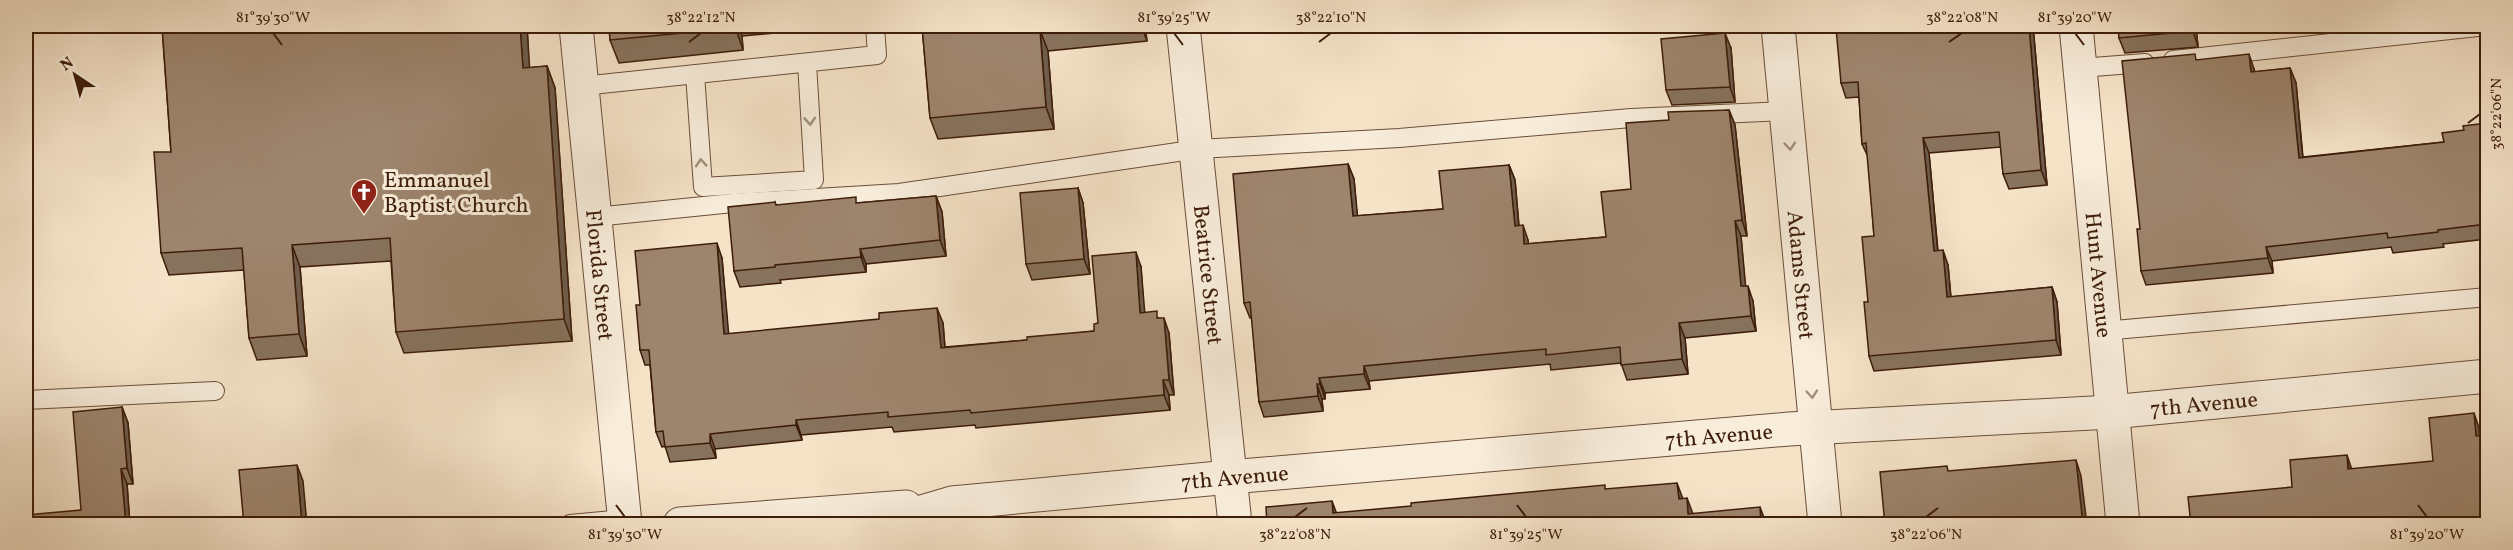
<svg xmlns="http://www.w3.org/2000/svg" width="2513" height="550" viewBox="0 0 2513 550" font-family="Vollkorn,serif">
	<rect width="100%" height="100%" fill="#f5e3c8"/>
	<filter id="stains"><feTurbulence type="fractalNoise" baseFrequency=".00333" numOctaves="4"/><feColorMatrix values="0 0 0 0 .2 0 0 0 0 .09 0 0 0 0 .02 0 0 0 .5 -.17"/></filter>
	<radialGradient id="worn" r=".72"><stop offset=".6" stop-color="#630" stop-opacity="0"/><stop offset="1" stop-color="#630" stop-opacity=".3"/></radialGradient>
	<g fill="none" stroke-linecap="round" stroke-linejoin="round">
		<g stroke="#6b4e39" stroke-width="20">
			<g id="service">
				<polyline points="2173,60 2487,26"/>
				<polyline points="2080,68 2145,63"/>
				<polyline points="695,74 703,187 814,180 807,63"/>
				<polyline points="582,86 877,55 875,26"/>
				<polyline points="595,217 733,203 899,193 1198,149 1399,138 1631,118 1786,111"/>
				<polyline points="2103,331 2488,297"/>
				<polyline points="26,400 215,391"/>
				<polyline points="570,524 624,519"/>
			</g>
		</g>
		<g stroke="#6b4e39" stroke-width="35">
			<g id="minor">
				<path id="s1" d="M1183 26 1235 524"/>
				<path id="s2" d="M1778 26 1825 524"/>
				<path id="s3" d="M2076 26 2123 524"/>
				<polyline points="680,524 906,507"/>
				<path id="s4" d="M881 524 952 503 1230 477 1789 429 2111 412 2488 376"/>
			</g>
		</g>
		<g stroke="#6b4e39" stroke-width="35">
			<g id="tertiary">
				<path id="s5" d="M576 26 625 524"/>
			</g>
		</g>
		<use href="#service" stroke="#f8eddb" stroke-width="18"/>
		<use href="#minor" stroke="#f8eddb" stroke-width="33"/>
		<use href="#tertiary" stroke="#f8eddb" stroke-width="33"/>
	</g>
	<g fill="#87725d" stroke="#3d1d09" stroke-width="1.5">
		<polygon points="162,26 527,26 529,68 547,66 555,88 572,341 404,353 396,332 391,261 300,267 307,356 257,360 249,338 244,270 169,275 161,253 171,152"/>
		<polygon points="609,26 852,26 742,36 743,50 619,63 610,40"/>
		<polygon points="922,26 1145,26 1147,41 1048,51 1054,129 938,139 930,118"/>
		<polygon points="1862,26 2033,26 2047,185 2009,189 2003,174 2001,147 1929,153 1938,251 1948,265 1951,297 2052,287 2057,302 2061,355 1874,371 1869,356 1868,302 1874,236 1868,157 1862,144 1859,97 1846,98 1841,83"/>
		<polygon points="2118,26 2196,26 2198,47 2125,53 2119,38"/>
		<polygon points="1731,48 1735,102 1672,105 1666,90"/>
		<polygon points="2197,60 2254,69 2255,72 2290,68 2296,83 2303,157 2444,142 2464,130 2487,123 2487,239 2443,244 2444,247 2393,253 2391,247 2272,261 2273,273 2146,285 2141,271"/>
		<polygon points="1729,110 1735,125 1747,236 1741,236 1745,286 1753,301 1756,331 1685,338 1688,374 1627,380 1621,363 1551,370 1550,364 1369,381 1370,389 1325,393 1325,399 1322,399 1323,411 1264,417 1259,402 1252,318 1250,318 1244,303 1348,164 1354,179 1357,216 1443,209 1509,165 1515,180 1519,225 1528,240 1528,244 1606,237 1669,120"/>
		<polygon points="1078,188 1083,203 1090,274 1032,280 1026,264"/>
		<polygon points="936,196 942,212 946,256 866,264 866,272 780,280 781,283 740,287 734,271 775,202 776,205 858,203"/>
		<polygon points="722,258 728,334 943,323 945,347 1027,340 1094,331 1098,323 1141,267 1144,312 1159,318 1169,333 1174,395 1169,395 1170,410 976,428 975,425 894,432 892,427 801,435 802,440 715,449 716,458 670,462 665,446 662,447 656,432 650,365 645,365 640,350 640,305"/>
		<polygon points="122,407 128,423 133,484 127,484 130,525 26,525 81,510"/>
	</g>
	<g fill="#6e5c4c" stroke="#3d1d09" stroke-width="1.5">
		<polygon points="520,26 527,26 531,90 523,68"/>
		<polygon points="735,26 738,26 742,36 743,50"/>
		<polygon points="1141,26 1145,26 1147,41"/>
		<polygon points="2029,26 2033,26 2047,185 2041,170"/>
		<polygon points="2192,26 2196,26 2198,47 2193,31"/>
		<polygon points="1040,30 1048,51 1054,129 1046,107"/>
		<polygon points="1725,33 1731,48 1735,102 1730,87"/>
		<polygon points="2249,54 2254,69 2256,87 2251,72"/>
		<polygon points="547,66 555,88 572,341 564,319"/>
		<polygon points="2290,68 2296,83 2304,172 2299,158"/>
		<polygon points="1729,110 1735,125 1747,236 1742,220"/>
		<polygon points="1923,138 1929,153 1939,266 1934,251"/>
		<polygon points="1348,164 1354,179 1359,231 1353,216"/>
		<polygon points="1509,165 1515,180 1520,241 1515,226"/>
		<polygon points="1078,188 1083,203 1090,274 1084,259"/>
		<polygon points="936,196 942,212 946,256 940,240"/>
		<polygon points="1735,221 1741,236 1747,301 1741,286"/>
		<polygon points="1523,225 1528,240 1530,259 1524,244"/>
		<polygon points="717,243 722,258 730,349 724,334"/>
		<polygon points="292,245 300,267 307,356 299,334"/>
		<polygon points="2266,247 2272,261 2273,273 2268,258"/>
		<polygon points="860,249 866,264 866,272 861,257"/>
		<polygon points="1943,250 1948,265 1952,312 1947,297"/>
		<polygon points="1136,252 1141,267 1146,328 1140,313"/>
		<polygon points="1748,286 1753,301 1756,331 1751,316"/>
		<polygon points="2052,287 2057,302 2061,355 2056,340"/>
		<polygon points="937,308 943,323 946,363 941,348"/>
		<polygon points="1164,318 1169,333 1174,395 1169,380"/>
		<polygon points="1679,323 1685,338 1688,374 1682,359"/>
		<polygon points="1364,366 1369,381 1370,389 1364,374"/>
		<polygon points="1319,378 1325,393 1325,399 1320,384"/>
		<polygon points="1163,380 1169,395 1170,410 1164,395"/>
		<polygon points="1317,384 1322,399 1323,411 1318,396"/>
		<polygon points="122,407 128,423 133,484 127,468"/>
		<polygon points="2474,413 2479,428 2481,451 2476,436"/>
		<polygon points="796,420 801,435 802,440 796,425"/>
		<polygon points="710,434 715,449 716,458 710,443"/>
		<polygon points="2347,455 2352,470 2348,469"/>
		<polygon points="2076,460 2081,476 2087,525 2083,525"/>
		<polygon points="297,465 303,481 307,525 302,525"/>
		<polygon points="121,469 127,484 130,525 126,525"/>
		<polygon points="1677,483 1683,499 1679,499"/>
		<polygon points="1687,498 1693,514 1688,514"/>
		<polygon points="1332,501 1338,517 1333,513"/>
		<polygon points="1760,507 1766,523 1766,525 1761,525"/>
	</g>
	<g fill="#9d846c" stroke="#3d1d09" stroke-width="1.5">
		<polygon points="162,26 520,26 523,68 547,66 564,319 396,332 390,238 292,245 299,334 249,338 242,248 161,253 154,152 171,152"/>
		<polygon points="609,26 735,26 735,28 610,40"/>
		<polygon points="922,26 1081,26 1040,30 1046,107 930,118"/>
		<polygon points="1862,26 2029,26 2041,170 2003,174 1999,132 1923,138 1934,251 1943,250 1947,297 2052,287 2056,340 1869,356 1864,302 1868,302 1862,237 1874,236 1866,143 1862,144 1858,82 1841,83 1836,28"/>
		<polygon points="2118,26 2192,26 2193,31 2119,38"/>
		<polygon points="1725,33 1730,87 1666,90 1661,39"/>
		<polygon points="2195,54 2196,60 2249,54 2251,72 2290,68 2299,158 2444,142 2442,133 2464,130 2463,126 2487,123 2487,224 2438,230 2438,232 2388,238 2387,233 2266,247 2268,258 2141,271 2137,229 2140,229 2122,61"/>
		<polygon points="1729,110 1742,220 1735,221 1741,286 1748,286 1751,316 1679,323 1682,359 1621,365 1620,347 1546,355 1546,349 1364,366 1364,374 1319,378 1320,384 1317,384 1318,396 1259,402 1250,302 1244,303 1233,174 1348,164 1353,216 1443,209 1439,171 1509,165 1515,226 1523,225 1524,244 1606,237 1601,192 1631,189 1626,123 1669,120 1668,112"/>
		<polygon points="1078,188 1084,259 1026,264 1020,193"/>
		<polygon points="936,196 940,240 860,249 861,257 775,265 775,267 734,271 728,207 775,202 776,205 856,197 856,203"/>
		<polygon points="717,243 724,334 879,319 879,313 937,308 941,348 1027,340 1027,337 1094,331 1094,324 1098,323 1092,256 1136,252 1140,313 1157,311 1157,318 1164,318 1169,380 1163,380 1164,395 971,413 970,410 888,417 888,412 796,420 796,425 710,434 710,443 665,447 663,431 656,432 649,350 640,350 636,305 640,305 635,251"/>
		<polygon points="122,407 127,468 121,469 126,525 26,525 26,515 81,510 73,412"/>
		<polygon points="2474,413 2476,436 2487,435 2487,524 2191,525 2188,497 2292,487 2290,460 2347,455 2348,469 2433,461 2429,418"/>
		<polygon points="2076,460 2083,525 1885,525 1880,472 1947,466 1948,471"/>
		<polygon points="297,465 302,525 244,525 239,470"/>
		<polygon points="1677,483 1679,499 1687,498 1688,514 1760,507 1761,525 1267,525 1266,507 1332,501 1333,513 1411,506 1411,503 1605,485 1605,489"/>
	</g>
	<defs><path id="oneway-chevron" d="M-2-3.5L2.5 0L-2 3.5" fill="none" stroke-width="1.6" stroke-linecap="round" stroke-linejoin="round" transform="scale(1.5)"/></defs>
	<g stroke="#a48f7c">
		<use href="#oneway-chevron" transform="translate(810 121) rotate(86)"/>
		<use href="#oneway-chevron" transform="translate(1790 146) rotate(85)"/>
		<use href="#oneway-chevron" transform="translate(701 163) rotate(-94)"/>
		<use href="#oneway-chevron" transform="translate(1812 394) rotate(85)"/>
	</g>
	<path fill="none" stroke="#3d1d09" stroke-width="2" d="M273 33 282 45M1174 33 1183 45M2075 33 2084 45M689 42 701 33M1319 42 1331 33M1949 42 1962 33M2468 123 2480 114M616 505 625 517M1517 505 1526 517M2418 505 2427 517M1295 517 1307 508M1926 517 1938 508"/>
	<defs>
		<g id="church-pin" transform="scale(1.35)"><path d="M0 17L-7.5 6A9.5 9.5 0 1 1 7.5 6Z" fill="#8f2418" stroke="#f8eddb"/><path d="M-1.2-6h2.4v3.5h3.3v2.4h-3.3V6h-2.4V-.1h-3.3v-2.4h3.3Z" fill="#fff"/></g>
	</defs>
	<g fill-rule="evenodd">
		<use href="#church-pin" x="364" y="192"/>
	</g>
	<g text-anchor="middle" stroke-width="6" stroke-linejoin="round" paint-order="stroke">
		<g font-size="22" fill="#3d1d09" stroke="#f8eddb" text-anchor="start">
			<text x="384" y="187">Emmanuel<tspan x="384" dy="25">Baptist Church</tspan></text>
		</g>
		<g font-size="22" fill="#3d1d09" stroke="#f8eddb">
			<text dy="8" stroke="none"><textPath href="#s5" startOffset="250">Florida Street</textPath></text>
			<text dy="8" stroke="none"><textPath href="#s1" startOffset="250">Beatrice Street</textPath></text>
			<text dy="8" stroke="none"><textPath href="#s2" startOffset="250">Adams Street</textPath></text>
			<text dy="8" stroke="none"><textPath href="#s3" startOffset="250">Hunt Avenue</textPath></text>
			<text dy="8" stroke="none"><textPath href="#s4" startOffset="1330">7th Avenue</textPath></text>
			<text dy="8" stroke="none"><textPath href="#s4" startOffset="844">7th Avenue</textPath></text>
			<text dy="8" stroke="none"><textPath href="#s4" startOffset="358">7th Avenue</textPath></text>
		</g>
	</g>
	<rect width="2513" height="550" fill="none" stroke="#f5e3c8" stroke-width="66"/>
	<g transform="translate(75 75) rotate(324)" stroke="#f8eddb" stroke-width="4.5" paint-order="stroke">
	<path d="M0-4.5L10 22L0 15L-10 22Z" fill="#3d1d09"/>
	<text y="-9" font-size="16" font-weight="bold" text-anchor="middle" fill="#3d1d09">N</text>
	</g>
	<rect x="33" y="33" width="2447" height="484" fill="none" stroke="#3d1d09" stroke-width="2"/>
	<g font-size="15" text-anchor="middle" fill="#3d1d09">
		<text x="273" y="22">81°39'30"W</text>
		<text x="701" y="22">38°22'12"N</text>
		<text x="1174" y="22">81°39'25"W</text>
		<text x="1331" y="22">38°22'10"N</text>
		<text x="1962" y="22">38°22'08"N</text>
		<text x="2075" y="22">81°39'20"W</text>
		<text transform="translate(2496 114) rotate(-90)" y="5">38°22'06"N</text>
		<text x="625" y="539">81°39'30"W</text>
		<text x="1295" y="539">38°22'08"N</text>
		<text x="1526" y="539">81°39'25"W</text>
		<text x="1926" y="539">38°22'06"N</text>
		<text x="2427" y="539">81°39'20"W</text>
	</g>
	<rect width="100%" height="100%" filter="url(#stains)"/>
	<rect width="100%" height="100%" fill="url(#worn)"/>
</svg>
